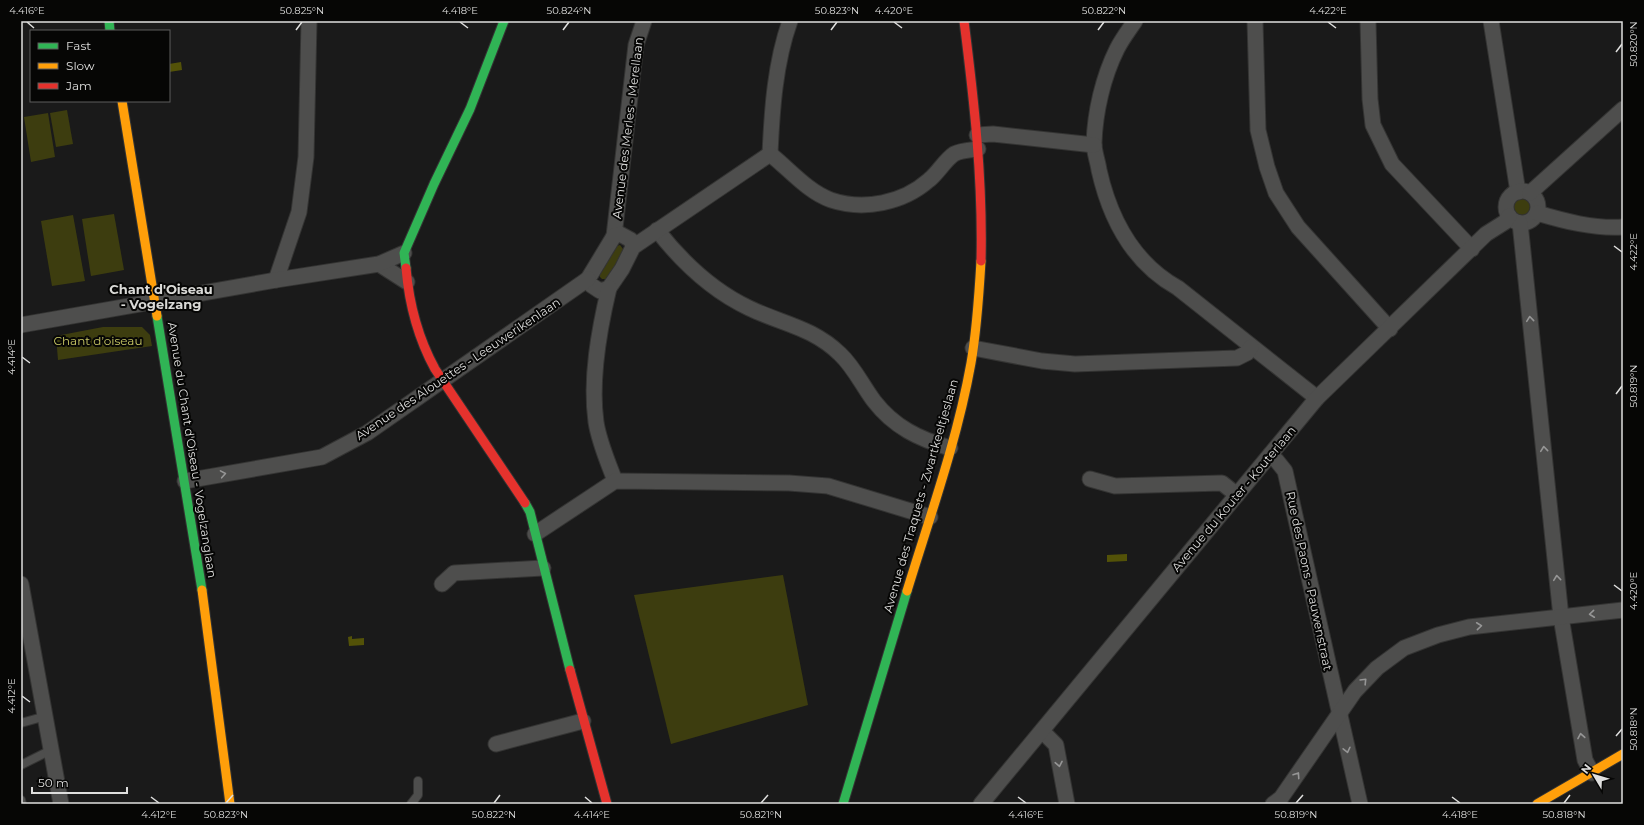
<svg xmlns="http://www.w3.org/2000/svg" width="1644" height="825" viewBox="0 0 1644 825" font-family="Montserrat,sans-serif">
	<rect width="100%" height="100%" fill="#1a1a1a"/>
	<g fill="#3d3d0f">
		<polygon points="67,110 73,144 56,147 50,113"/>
		<polygon points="48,113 55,157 31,162 24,117"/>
		<circle cx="1522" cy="207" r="8"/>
		<polygon points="114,214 124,270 91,276 82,219"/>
		<polygon points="73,215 85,281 52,286 41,221"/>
		<polygon points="620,245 623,249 624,253 608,279 602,279 600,277 600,272 614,247"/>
		<polygon points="103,327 142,327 150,335 152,346 58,360 56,336"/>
		<polygon points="783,575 808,705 671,744 634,595"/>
	</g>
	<g fill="#535208">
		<polygon points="181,62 182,70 169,72 169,64"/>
		<polygon points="1127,554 1127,561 1107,562 1107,555"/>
		<polygon points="352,636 352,639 364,638 364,645 349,646 348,637"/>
	</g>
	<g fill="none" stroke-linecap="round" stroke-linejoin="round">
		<g stroke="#343433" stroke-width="10">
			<g id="lane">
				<polyline points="21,723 46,716"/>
				<polyline points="21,765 53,749"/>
				<polyline points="21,800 22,804"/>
				<polyline points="411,804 418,795 418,781"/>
			</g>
		</g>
		<g stroke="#343433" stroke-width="17">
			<g id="street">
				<path d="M1135 21C1129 30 1122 39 1117 49 1103 77 1095 112 1094 143 1094 152 1098 162 1099 170 1110 219 1133 263 1178 288L1317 398"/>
				<polyline points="1255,21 1258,130 1267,167 1276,193 1298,227 1390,329"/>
				<polyline points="1368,21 1370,99 1373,125 1392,164 1472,249"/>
				<polyline points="1491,21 1518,192"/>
				<polyline points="977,135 993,134 1094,145"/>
				<path d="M770 154C772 110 775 63 790 21"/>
				<circle cx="1522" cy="207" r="16"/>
				<polyline points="1530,193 1623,109"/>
				<path d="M1537 213C1564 221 1594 229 1623 227"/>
				<polyline points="1520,223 1561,617 1585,760 1592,773"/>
				<path d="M657 230C682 262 711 290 749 308 782 324 812 327 840 354 854 367 862 385 874 401 894 427 919 439 950 448"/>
				<polyline points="614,236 636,45 644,21"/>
				<path d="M633 247 631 240 620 234 614 236 588 279 591 285 600 291 609 288 622 269 633 247 770 154C789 169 808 192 831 200 864 211 903 203 929 180 938 173 945 160 954 154 961 150 971 150 978 149"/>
				<polyline points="379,264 407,282"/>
				<polyline points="276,280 299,212 306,157 309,21"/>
				<path d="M609 288C599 330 590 379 596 422 599 442 608 462 615 481"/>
				<polyline points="21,325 276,280 379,264 404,253"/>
				<polyline points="973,348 1042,361 1075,364 1237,358 1247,353 1251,347"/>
				<polyline points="1270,455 1277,461 1285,471 1360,804"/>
				<polyline points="1090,479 1115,486 1222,483 1237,495"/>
				<polyline points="185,481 322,457 367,433 588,279"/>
				<polyline points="535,534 615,481 789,483 828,486 930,517"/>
				<polyline points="21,584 61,804"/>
				<polyline points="442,584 454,573 543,568"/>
				<polyline points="1042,731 1056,745 1067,804"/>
				<polyline points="496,744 583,721"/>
				<polyline points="981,804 1317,398 1486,234 1505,222 1509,216"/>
				<polyline points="1273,804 1281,798 1355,691 1377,668 1404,648 1438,635 1469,627 1623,610"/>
			</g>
		</g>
		<g stroke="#343433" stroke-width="11">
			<g id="fast">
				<polyline points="109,21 110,31"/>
				<polyline points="406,268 404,253 434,184 470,109 504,21"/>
				<polyline points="157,316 202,590"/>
				<polyline points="525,503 530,512 570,670"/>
				<polyline points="843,804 907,591"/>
			</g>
		</g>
		<g stroke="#343433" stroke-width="11">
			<g id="slow">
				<polyline points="122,101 157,316"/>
				<polyline points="202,590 230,804"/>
				<path d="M907 591C930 516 957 441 971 363 977 329 979 295 981 261"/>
				<polyline points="1537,804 1623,754"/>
			</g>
		</g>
		<g stroke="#343433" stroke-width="11">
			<g id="jam">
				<path d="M964 21C974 100 983 180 981 261"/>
				<path d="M406 268C409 303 418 338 435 369L525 503"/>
				<polyline points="570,670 607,804"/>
			</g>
		</g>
		<use href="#lane" stroke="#4e4e4d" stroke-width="8"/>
		<use href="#street" stroke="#4e4e4d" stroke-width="15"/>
		<use href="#fast" stroke="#30b455" stroke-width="9"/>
		<use href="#slow" stroke="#ff9f0a" stroke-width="9"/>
		<use href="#jam" stroke="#e5322d" stroke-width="9"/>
	</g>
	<defs><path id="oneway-chevron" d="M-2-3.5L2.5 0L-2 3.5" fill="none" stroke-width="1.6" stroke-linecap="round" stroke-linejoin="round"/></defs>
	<g stroke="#969696">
		<use href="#oneway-chevron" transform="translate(1530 319) rotate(-96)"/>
		<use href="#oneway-chevron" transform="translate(1544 449) rotate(-96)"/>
		<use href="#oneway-chevron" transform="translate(223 474) rotate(-10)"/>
		<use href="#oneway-chevron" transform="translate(1557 578) rotate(-96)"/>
		<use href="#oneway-chevron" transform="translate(1592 614) rotate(174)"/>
		<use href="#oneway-chevron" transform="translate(1479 626) rotate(-6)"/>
		<use href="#oneway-chevron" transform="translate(1364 681) rotate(-46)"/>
		<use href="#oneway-chevron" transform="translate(1581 736) rotate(-100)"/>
		<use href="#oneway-chevron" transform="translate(1347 750) rotate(77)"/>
		<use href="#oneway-chevron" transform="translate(1059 764) rotate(79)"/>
		<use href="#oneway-chevron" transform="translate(1297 775) rotate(-56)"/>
	</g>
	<path fill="none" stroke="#dfdfde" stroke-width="1.5" d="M27 22 34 28M460 22 468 28M894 22 902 28M1328 22 1336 28M296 30 302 22M563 30 569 22M831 30 837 22M1098 30 1104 22M1616 52 1622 44M1614 246 1622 252M22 357 30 363M1616 394 1622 386M1614 585 1622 591M22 696 30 702M1616 736 1622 729M151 797 159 803M585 797 592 803M1018 797 1026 803M1452 797 1460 803M226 803 233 795M494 803 500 795M761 803 768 795M1296 803 1303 795M1564 803 1570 795"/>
	<g text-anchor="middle" stroke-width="4" stroke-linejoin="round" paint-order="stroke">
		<g font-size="12" fill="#dfdfde" stroke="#060605">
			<text transform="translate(628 128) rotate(-83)" y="4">Avenue des Merles - Merellaan</text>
			<text transform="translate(458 369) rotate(-34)" y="4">Avenue des Alouettes - Leeuwerikenlaan</text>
			<text transform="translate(192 450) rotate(81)" y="4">Avenue du Chant d'Oiseau - Vogelzanglaan</text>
			<text transform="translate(921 496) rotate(-74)" y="4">Avenue des Traquets - Zwartkeeltjeslaan</text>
			<text transform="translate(1234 499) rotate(-50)" y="4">Avenue du Kouter - Kouterlaan</text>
			<text transform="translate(1309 581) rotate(78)" y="4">Rue des Paons - Pauwenstraat</text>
		</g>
		<g font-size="12" fill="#cbca66" stroke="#060605">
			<text x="98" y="345">Chant d’oiseau</text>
		</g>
		<g font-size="13" font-weight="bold" fill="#dadad7" stroke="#060605">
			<text x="161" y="294">Chant d'Oiseau<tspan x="161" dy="15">- Vogelzang</tspan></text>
		</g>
	</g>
	<rect width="1644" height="825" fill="none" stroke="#060605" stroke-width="44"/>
	<rect x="30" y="30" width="140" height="72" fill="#060605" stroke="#5d5d5c"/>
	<rect x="38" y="43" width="20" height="6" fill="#30b455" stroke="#5d5d5c"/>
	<text x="66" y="50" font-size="12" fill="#dfdfde">Fast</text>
	<rect x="38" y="63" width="20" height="6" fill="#ff9f0a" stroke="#5d5d5c"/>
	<text x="66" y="70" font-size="12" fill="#dfdfde">Slow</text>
	<rect x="38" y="83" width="20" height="6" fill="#e5322d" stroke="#5d5d5c"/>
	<text x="66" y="90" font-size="12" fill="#dfdfde">Jam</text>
	<g transform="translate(1594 775) rotate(308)" stroke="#060605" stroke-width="3" paint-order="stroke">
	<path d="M0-3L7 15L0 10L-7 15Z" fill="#dfdfde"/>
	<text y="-6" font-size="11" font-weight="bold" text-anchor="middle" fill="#dfdfde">N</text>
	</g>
	<path d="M32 787v6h95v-6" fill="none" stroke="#dfdfde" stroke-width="2"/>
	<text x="38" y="787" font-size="12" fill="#dfdfde" stroke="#060605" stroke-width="3" paint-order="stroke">50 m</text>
	<rect x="22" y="22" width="1600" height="781" fill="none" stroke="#dfdfde" stroke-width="1.5"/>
	<g font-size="10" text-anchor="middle" fill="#dfdfde">
		<text x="27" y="14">4.416°E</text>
		<text x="302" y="14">50.825°N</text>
		<text x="460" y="14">4.418°E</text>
		<text x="569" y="14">50.824°N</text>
		<text x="837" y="14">50.823°N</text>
		<text x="894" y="14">4.420°E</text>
		<text x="1104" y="14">50.822°N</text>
		<text x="1328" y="14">4.422°E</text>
		<text transform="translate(1633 44) rotate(-90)" y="4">50.820°N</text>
		<text transform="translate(1633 252) rotate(-90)" y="4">4.422°E</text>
		<text transform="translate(11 357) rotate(-90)" y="4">4.414°E</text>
		<text transform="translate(1633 386) rotate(-90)" y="4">50.819°N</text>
		<text transform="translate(1633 591) rotate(-90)" y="4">4.420°E</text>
		<text transform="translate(11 696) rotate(-90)" y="4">4.412°E</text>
		<text transform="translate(1633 729) rotate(-90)" y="4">50.818°N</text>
		<text x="159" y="818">4.412°E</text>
		<text x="226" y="818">50.823°N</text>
		<text x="494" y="818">50.822°N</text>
		<text x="592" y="818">4.414°E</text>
		<text x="761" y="818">50.821°N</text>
		<text x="1026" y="818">4.416°E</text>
		<text x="1296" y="818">50.819°N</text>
		<text x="1460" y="818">4.418°E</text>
		<text x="1564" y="818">50.818°N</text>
	</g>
</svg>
